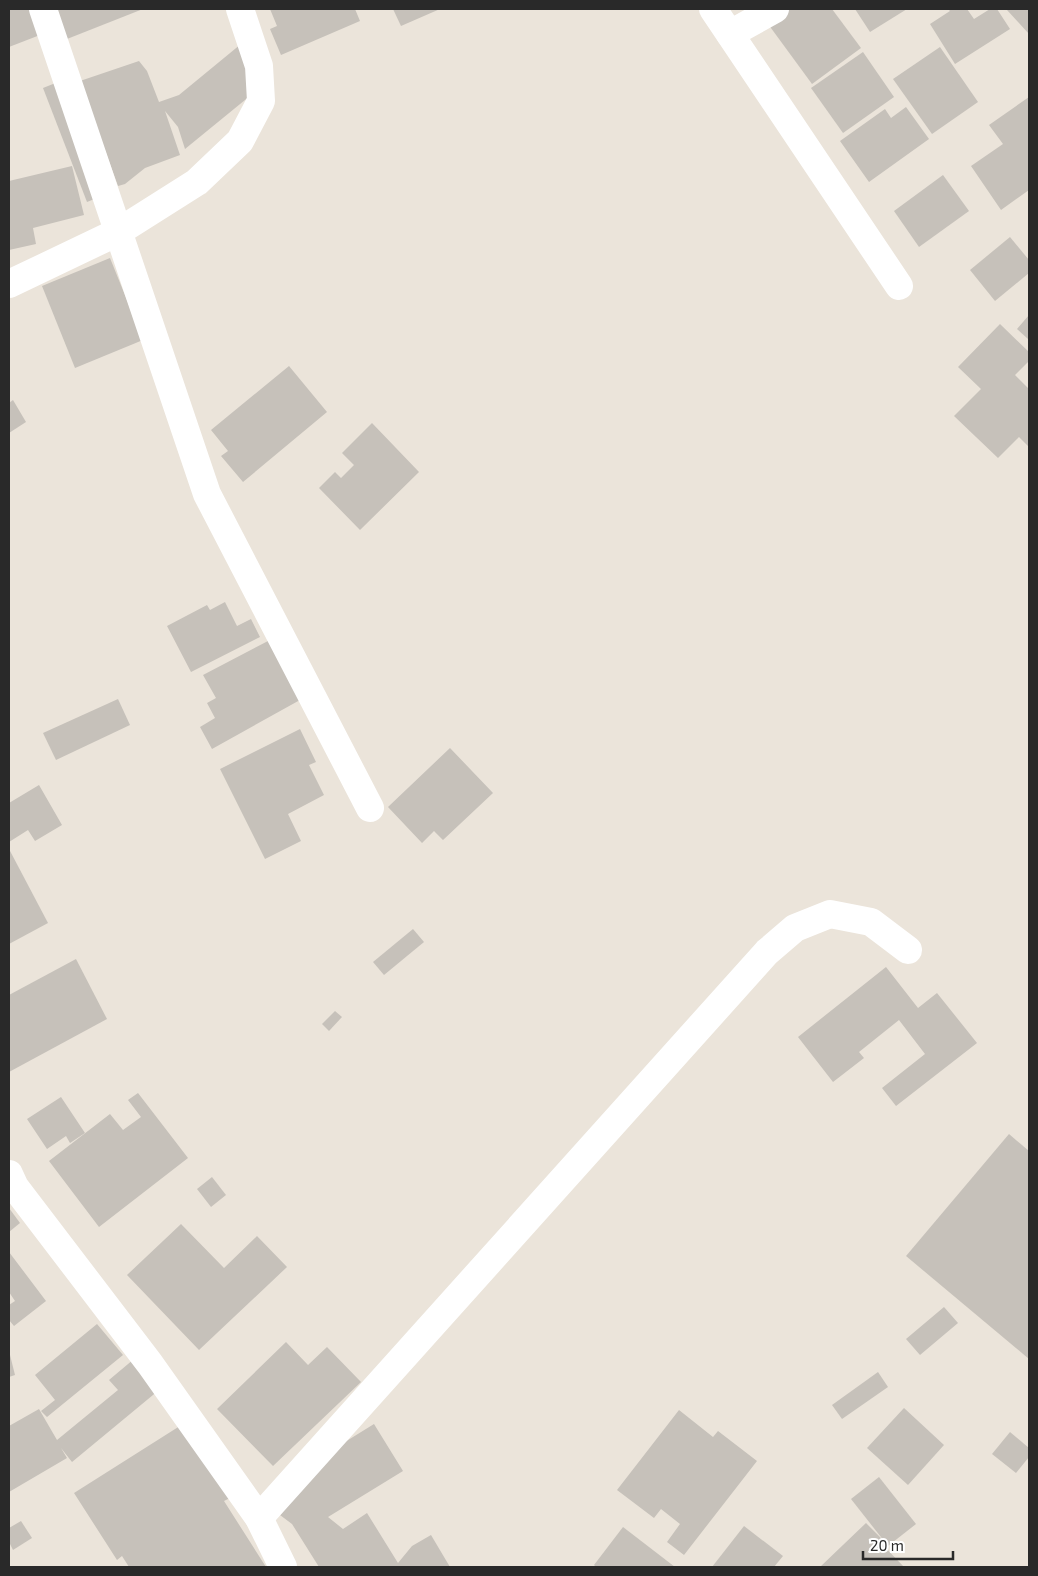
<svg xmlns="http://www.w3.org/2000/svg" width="1038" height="1576" viewBox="0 0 1038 1576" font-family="'Exo 2',sans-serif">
	<rect width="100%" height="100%" fill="#ebe4da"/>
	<g fill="#c6c1ba">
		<polygon points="9,9 33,9 40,35 9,47"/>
		<polygon points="55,9 143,9 67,39"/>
		<polygon points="270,9 355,9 360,21 281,55 270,29 277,26"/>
		<polygon points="393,9 440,9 401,26"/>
		<polygon points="757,9 832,9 861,48 812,84"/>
		<polygon points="855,9 907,9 870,32"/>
		<polygon points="948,9 967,9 974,19 990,9 997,9 1010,29 955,64 930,24 950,11"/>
		<polygon points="1008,9 1029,9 1029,34 1007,10"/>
		<polygon points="241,44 262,86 185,149 178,127 165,111 180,155 145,168 125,184 118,186 80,81 139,61 147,71 159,102 179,95"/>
		<polygon points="940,47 978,102 932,134 893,79"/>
		<polygon points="863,52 894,97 843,133 811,88"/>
		<polygon points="73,76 117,190 87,202 43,88"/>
		<polygon points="1029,97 1029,190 1001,210 971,166 1003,144 989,125"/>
		<polygon points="906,107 929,139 869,182 840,141 885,109 891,118"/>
		<polygon points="72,166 84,215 33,228 36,244 9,250 9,181"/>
		<polygon points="943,175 969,211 919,247 894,211"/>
		<polygon points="1010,237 1029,260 1029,273 995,301 970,270"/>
		<polygon points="110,258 143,340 75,368 42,286"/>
		<polygon points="1029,315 1029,338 1028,339 1017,329"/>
		<polygon points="1000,324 1029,352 1029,361 1015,375 1029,389 1029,447 1019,437 998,458 954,416 981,389 958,367"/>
		<polygon points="289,366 327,412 243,482 221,456 228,451 211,430"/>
		<polygon points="13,400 26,422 9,433 9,403"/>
		<polygon points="372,423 419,472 360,530 319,488 335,472 341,478 354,465 342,453"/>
		<polygon points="225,602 237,626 251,619 260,637 191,672 167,626 207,605 210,610"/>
		<polygon points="268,641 300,700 212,749 200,727 215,718 207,703 216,698 203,675"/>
		<polygon points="118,699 130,725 56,760 43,733"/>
		<polygon points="300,729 316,762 309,765 324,795 288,814 301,841 265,859 220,769"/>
		<polygon points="450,748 493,793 443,840 434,831 422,843 388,807"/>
		<polygon points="39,785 62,825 35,841 28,830 9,842 9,803"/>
		<polygon points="9,849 48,923 9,944"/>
		<polygon points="413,929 424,942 384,975 373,962"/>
		<polygon points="76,959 107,1019 9,1072 9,995"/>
		<polygon points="886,967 918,1008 937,993 977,1043 896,1106 882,1088 925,1054 899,1020 859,1052 864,1058 833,1082 798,1037"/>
		<polygon points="335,1011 342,1017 329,1031 322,1024"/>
		<polygon points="138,1093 188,1158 99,1227 49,1161 110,1114 123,1130 141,1117 128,1100"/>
		<polygon points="61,1097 85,1133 70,1143 66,1136 47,1149 27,1119"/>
		<polygon points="1009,1134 1029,1151 1029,1359 906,1256"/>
		<polygon points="212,1177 226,1195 211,1207 197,1189"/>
		<polygon points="9,1208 20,1223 9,1232"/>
		<polygon points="181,1224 224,1268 257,1236 287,1267 199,1350 127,1275"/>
		<polygon points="9,1252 46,1301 14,1326 9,1320 9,1305 15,1301 9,1292"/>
		<polygon points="944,1307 958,1323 920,1355 906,1339"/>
		<polygon points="97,1324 123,1355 47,1417 41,1411 55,1400 35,1375"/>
		<polygon points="286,1342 308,1365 327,1347 361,1382 273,1466 217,1409"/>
		<polygon points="9,1351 15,1375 9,1377"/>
		<polygon points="134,1359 159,1390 72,1462 61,1448 67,1458 9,1492 9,1426 39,1409 57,1440 118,1390 109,1380"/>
		<polygon points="878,1372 888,1387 842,1419 832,1405"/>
		<polygon points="904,1408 944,1445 908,1485 867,1448"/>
		<polygon points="679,1410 713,1437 718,1431 757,1461 684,1555 667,1542 680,1524 661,1509 654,1518 617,1490"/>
		<polygon points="183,1424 230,1498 224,1501 266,1567 129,1567 122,1556 117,1560 74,1493"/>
		<polygon points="374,1424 403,1471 328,1517 343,1529 367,1513 398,1563 412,1546 431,1535 450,1567 319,1567 292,1524 280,1515 332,1450"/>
		<polygon points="1010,1432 1029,1448 1029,1457 1016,1473 992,1454"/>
		<polygon points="879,1477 916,1524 888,1546 851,1499"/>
		<polygon points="21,1521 32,1538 13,1550 9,1542 9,1528"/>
		<polygon points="866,1523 881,1538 879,1541 904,1567 820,1567"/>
		<polygon points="744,1526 783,1556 774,1567 712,1567"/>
		<polygon points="623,1527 675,1567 596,1567 594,1565"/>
	</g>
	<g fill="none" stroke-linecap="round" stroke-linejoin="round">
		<g stroke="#fff" stroke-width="28">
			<polyline points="43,9 207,494 370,808"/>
			<polyline points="713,9 899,286"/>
			<polyline points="730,34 775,9"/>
			<polyline points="9,284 118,232 197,182 240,141 261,101 259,66 240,9"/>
			<polyline points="9,1174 15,1187 150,1364 259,1518 283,1567"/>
			<polyline points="259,1518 767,952 795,928 830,914 871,922 908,950"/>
		</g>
	</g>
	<rect width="1038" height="1576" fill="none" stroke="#292929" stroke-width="20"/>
	<path d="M863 1551v8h90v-8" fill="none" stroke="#292929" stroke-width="2.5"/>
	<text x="870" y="1551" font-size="15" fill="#292929" stroke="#ffffff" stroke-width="4" paint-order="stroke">20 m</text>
</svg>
